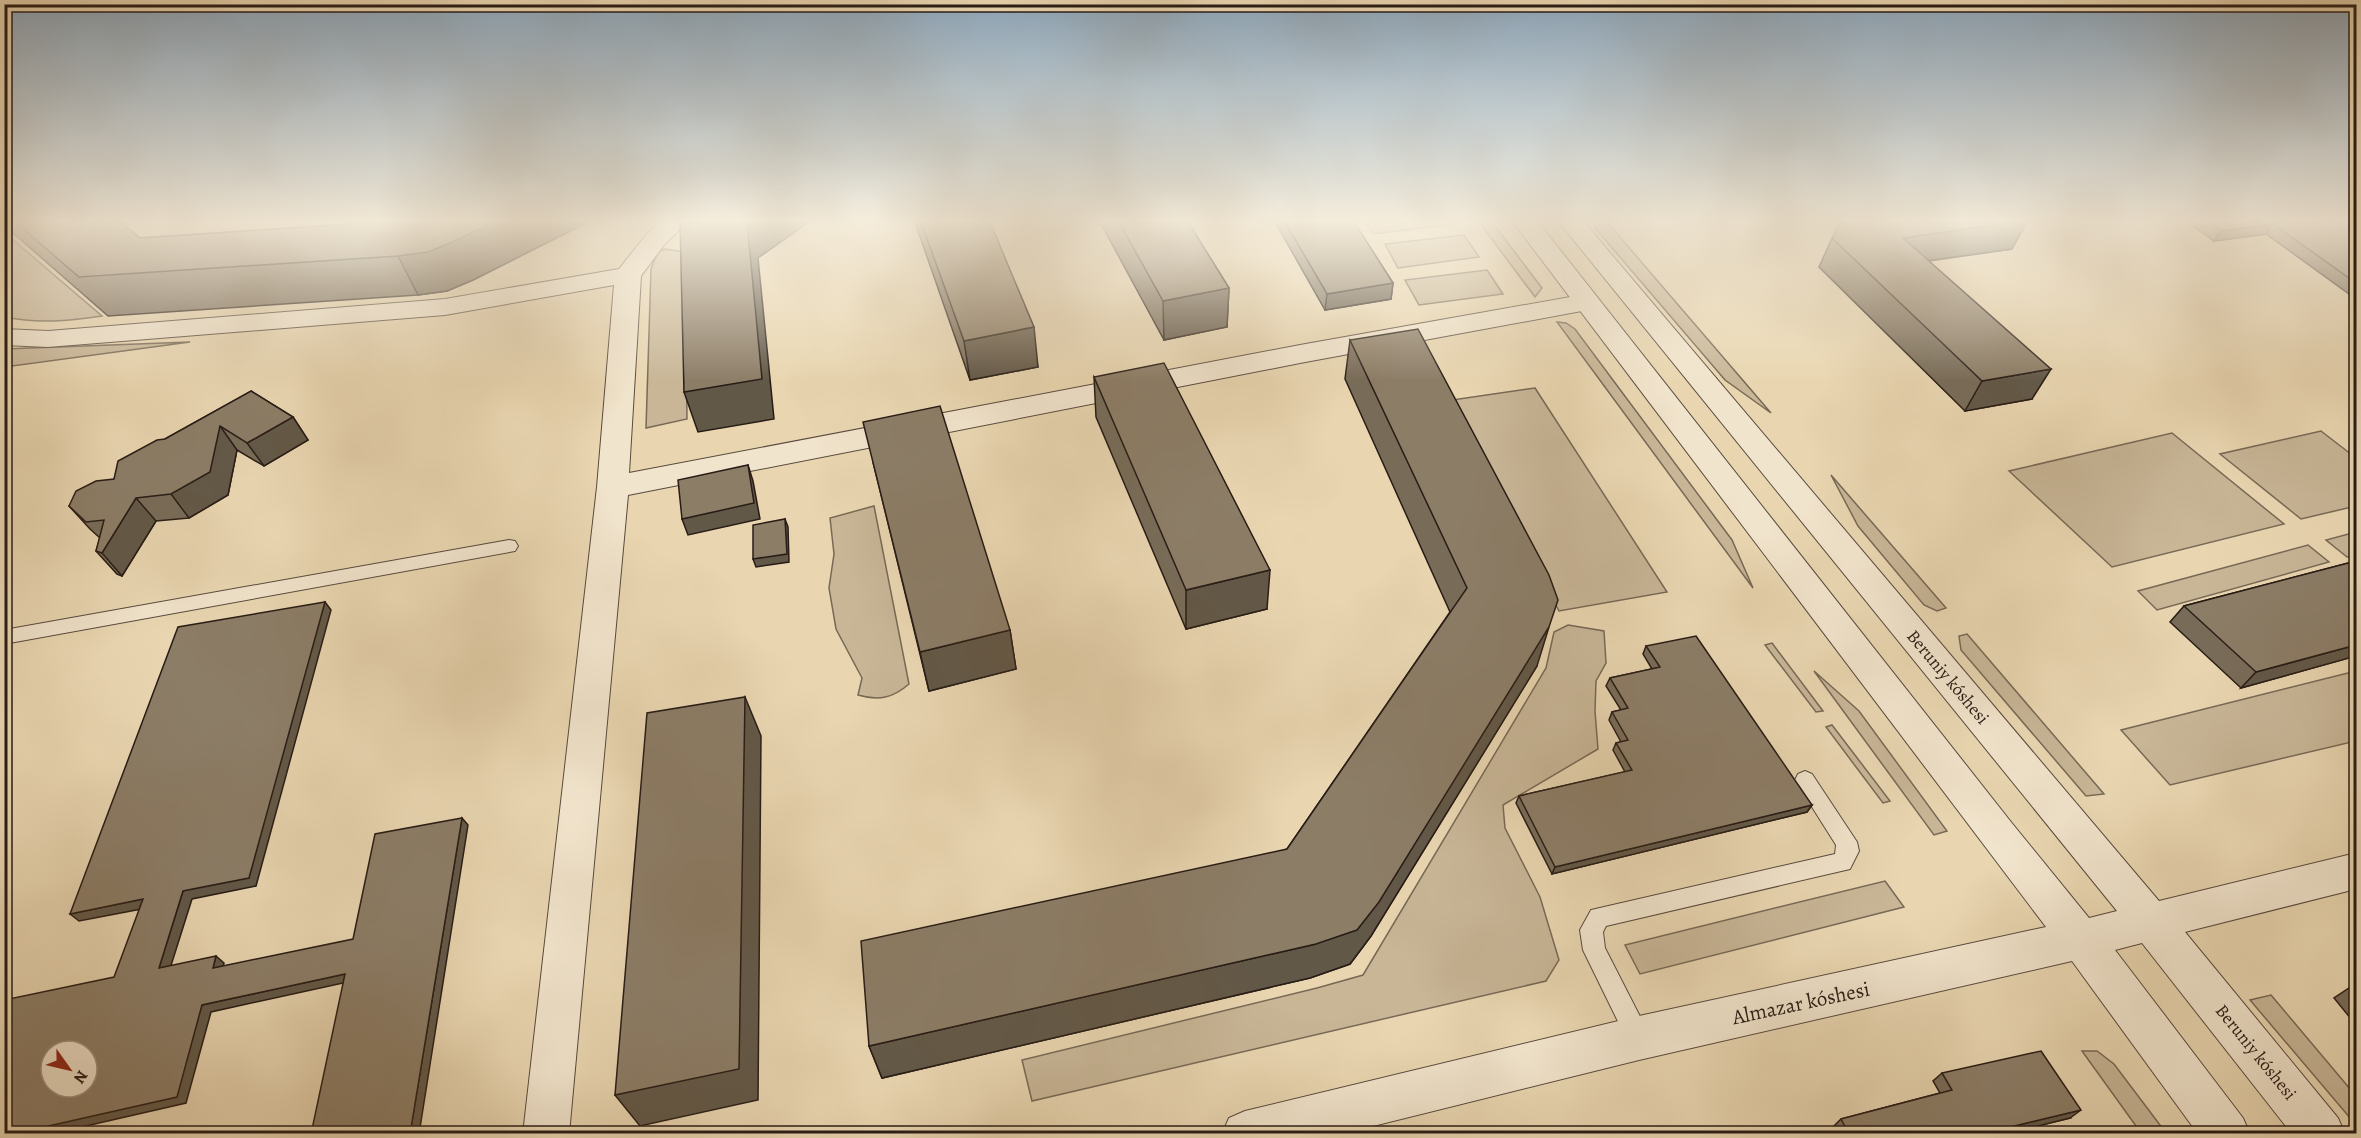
<svg xmlns="http://www.w3.org/2000/svg" width="2361" height="1138" viewBox="0 0 2361 1138" font-family="Alegreya,serif">
	<rect width="100%" height="100%" fill="#e9d6b1"/>
	<filter id="stains"><feTurbulence type="fractalNoise" baseFrequency=".00333" numOctaves="4"/><feColorMatrix values="0 0 0 0 .2 0 0 0 0 .09 0 0 0 0 .02 0 0 0 .5 -.17"/></filter>
	<radialGradient id="worn" r=".72"><stop offset=".6" stop-color="#630" stop-opacity="0"/><stop offset="1" stop-color="#630" stop-opacity=".3"/></radialGradient>
	<g fill="#c8b697" stroke="#786956" stroke-width="1.5">
		<polygon points="1366,222 1456,222 1457,224 1373,234"/>
		<polygon points="1479,222 1492,222 1542,288 1535,297"/>
		<polygon points="1596,222 1607,222 1771,413 1725,380 1595,228"/>
		<path d="M5 233 102 316C68 321 38 324 5 317Z"/>
		<polygon points="1464,235 1479,257 1398,268 1385,244"/>
		<polygon points="664,249 685,252 687,419 646,428 651,269 657,253"/>
		<polygon points="1487,270 1503,294 1419,305 1405,280"/>
		<polygon points="1557,322 1566,323 1575,329 1732,540 1753,588"/>
		<polygon points="190,342 5,367 4,349"/>
		<polygon points="1535,388 1667,592 1559,611 1445,401"/>
		<polygon points="2321,431 2356,458 2356,506 2301,519 2220,454"/>
		<polygon points="2172,433 2284,524 2112,567 2009,471"/>
		<polygon points="1831,475 1946,608 1937,611 1924,605 1858,526"/>
		<path d="M874 506 909 684C893 698 879 701 858 695L862 678 836 629 829 588 834 554 830 518Z"/>
		<polygon points="2356,532 2356,555 2347,557 2326,540"/>
		<polygon points="2308,545 2329,562 2157,610 2138,591"/>
		<polygon points="1568,625 1604,631 1606,663 1596,681 1595,711 1598,749 1503,805 1505,828 1540,897 1559,960 1546,981 1032,1101 1022,1060 1317,988 1363,975 1546,668 1554,632"/>
		<polygon points="1967,634 2104,794 2086,796 1961,650 1959,636"/>
		<polygon points="1772,643 1823,711 1816,712 1765,645"/>
		<polygon points="1814,671 1859,711 1947,831 1934,835"/>
		<polygon points="2356,671 2356,741 2170,785 2121,730"/>
		<polygon points="1832,725 1890,801 1883,803 1826,727"/>
		<polygon points="1885,881 1904,907 1640,974 1625,945"/>
		<polygon points="2271,995 2356,1096 2356,1125 2250,1000"/>
		<polygon points="2082,1051 2097,1051 2114,1064 2166,1133 2141,1133"/>
	</g>
	<g fill="none" stroke-linecap="round" stroke-linejoin="round">
		<g stroke="#584a3d" stroke-width="2">
			<g id="service">
				<polygon points="509,540 515,541 518,546 515,551 4,644 4,630"/>
				<polygon points="1805,771 1812,774 1857,842 1859,851 1850,869 1606,926 1603,932 1605,948 1651,1038 1648,1046 1639,1050 1630,1046 1583,950 1580,930 1591,910 1835,854 1836,845 1795,780 1798,774"/>
			</g>
		</g>
		<g stroke="#584a3d" stroke-width="2">
			<polygon id="minor" points="660,222 687,222 664,245 641,276 629,473 1300,345 1587,294 1596,296 1600,302 1596,308 1587,310 1300,363 628,495 569,1134 523,1134 597,487 614,285 445,315 48,347 4,345 4,329 48,331 445,299 619,269 646,235"/>
		</g>
		<g stroke="#584a3d" stroke-width="2">
			<polygon id="tertiary" points="1513,222 1538,222 2011,822 2089,918 2117,911 1559,222 1584,222 2159,901 2356,853 2356,889 2185,932 2338,1118 2345,1134 2292,1134 2142,943 2115,950 2243,1118 2250,1134 2198,1134 2072,961 1639,1060 1341,1134 1222,1134 1229,1118 1245,1111 1639,1016 2046,927"/>
		</g>
		<use href="#service" fill="#f1e4cc" fill-rule="evenodd"/>
		<use href="#minor" fill="#f1e4cc" fill-rule="evenodd"/>
		<use href="#tertiary" fill="#f1e4cc" fill-rule="evenodd"/>
	</g>
	<g fill="#786c59" stroke="#281c16" stroke-width="1.5">
		<polygon points="4,222 120,222 140,238 381,222 588,222 473,280 447,291 418,295 108,316 4,225"/>
		<polygon points="916,222 990,222 1038,367 970,380 918,231"/>
		<polygon points="1100,222 1188,222 1229,288 1227,327 1164,340"/>
		<polygon points="1275,222 1354,222 1393,283 1391,299 1325,310"/>
		<polygon points="2187,222 2344,222 2356,230 2356,299 2266,234 2214,241"/>
		<polygon points="1832,238 2012,249 1929,261 2032,399 1965,411 1819,267"/>
		<polygon points="1350,340 1537,666 1371,936 1350,964 1310,978 882,1078 869,1046 1287,849 1450,612 1345,379"/>
		<polygon points="1094,377 1267,609 1186,629 1096,417"/>
		<polygon points="251,391 293,417 308,440 264,466 237,450 228,495 189,518 156,521 122,576 117,574 96,551 100,538 90,529 69,506 114,479 165,439"/>
		<polygon points="873,462 1010,630 1016,669 929,691"/>
		<polygon points="2356,561 2356,656 2241,688 2170,622 2184,606"/>
		<polygon points="1646,646 1812,805 1807,812 1552,874 1516,803 1519,796 1625,772 1613,750 1616,743 1621,742 1609,720 1612,712 1621,710 1606,686 1610,678 1652,669 1643,654"/>
		<polygon points="2355,984 2356,984 2356,1025 2334,998"/>
		<polygon points="1942,1073 2070,1118 2009,1133 2009,1134 1836,1134 1833,1127 1841,1119 1940,1093 1933,1081"/>
	</g>
	<g fill="#625848" stroke="#281c16" stroke-width="1.5">
		<polygon points="494,222 588,222 473,280 447,291 418,295 398,256"/>
		<polygon points="747,222 809,222 758,258 774,419 698,432 684,392"/>
		<polygon points="2014,222 2027,222 2012,249 1889,266 1903,238"/>
		<polygon points="2273,224 2266,234 2214,241 2221,231"/>
		<polygon points="1393,283 1391,299 1325,310 1327,294"/>
		<polygon points="1229,288 1227,327 1164,340 1163,301"/>
		<polygon points="1034,327 1038,367 970,380 964,341"/>
		<polygon points="2051,369 2032,399 1965,411 1982,381"/>
		<polygon points="293,417 308,440 264,466 247,443"/>
		<polygon points="220,426 237,450 228,495 189,518 171,494"/>
		<polygon points="748,465 753,481 760,519 688,535 682,519"/>
		<polygon points="136,498 156,521 122,576 102,553"/>
		<polygon points="785,519 788,527 789,562 756,567 753,559"/>
		<polygon points="1270,570 1267,609 1186,629 1186,590"/>
		<polygon points="325,602 331,610 256,886 192,899 168,975 159,968 183,891"/>
		<polygon points="1549,627 1537,666 1371,936 1350,964 1310,978 882,1078 869,1046 1316,944"/>
		<polygon points="1010,630 1016,669 929,691 920,652"/>
		<polygon points="2356,645 2356,656 2241,688 2256,672"/>
		<polygon points="745,697 761,736 758,1100 640,1126 615,1095"/>
		<polygon points="1812,805 1807,812 1552,874 1555,867"/>
		<polygon points="462,818 468,825 419,1134 410,1134"/>
		<polygon points="143,899 152,907 79,921 70,914"/>
		<polygon points="216,956 224,963 221,975 213,968"/>
		<polygon points="345,974 352,981 211,1012 186,1103 51,1134 13,1134 202,1005"/>
		<polygon points="2081,1110 2070,1118 2006,1134 2006,1128"/>
	</g>
	<g fill="#8c7d67" stroke="#281c16" stroke-width="1.5" fill-rule="evenodd">
		<polygon points="15,222 120,222 140,238 381,222 494,222 455,241 428,252 398,256 79,277"/>
		<polygon points="680,222 747,222 762,379 684,392"/>
		<polygon points="921,222 990,222 1034,327 964,341"/>
		<polygon points="1119,222 1188,222 1229,288 1163,301"/>
		<polygon points="1285,222 1354,222 1393,283 1327,294"/>
		<polygon points="1841,222 2014,222 1903,238 2051,369 1982,381 1832,238"/>
		<polygon points="2208,222 2344,222 2356,230 2356,283 2273,224 2221,231"/>
		<polygon points="1418,329 1549,575 1558,600 1549,627 1379,902 1357,930 1316,944 869,1046 861,941 1287,849 1467,588 1350,340"/>
		<polygon points="1164,363 1270,570 1186,590 1094,377"/>
		<polygon points="251,391 293,417 247,443 220,426 210,472 171,494 136,498 102,553 96,551 104,520 86,522 69,506 76,491 96,481 114,479 118,461 157,440 165,439"/>
		<polygon points="940,406 1010,630 920,652 863,422"/>
		<polygon points="748,465 754,503 682,519 678,480"/>
		<polygon points="785,519 787,554 753,559 753,525"/>
		<polygon points="2356,561 2356,645 2256,672 2184,606"/>
		<path d="M325 602 249 878 183 891 159 968 216 956 213 968 353 939 375 834 462 818 410 1134H311L345 974 202 1005 177 1097 13 1134H4V1000L114 977 143 899 70 914 178 627ZM51 1051H87V1087H51Z"/>
		<polygon points="1696,636 1812,805 1555,867 1519,796 1632,770 1616,743 1628,740 1612,712 1628,708 1610,678 1660,667 1646,646"/>
		<polygon points="745,697 739,1069 615,1095 647,713"/>
		<polygon points="2041,1051 2081,1110 2006,1128 2009,1134 1849,1134 1841,1119 1952,1090 1942,1073"/>
	</g>
	<linearGradient id="sky" x2="0" y2="1"><stop stop-color="#8ea8bd"/><stop offset="0.58" stop-color="#f5eddc"/><stop offset="1" stop-color="#f5eddc" stop-opacity="0"/></linearGradient>
	<rect width="2361" height="381" fill="url(#sky)"/>
	<g text-anchor="middle" stroke-width="4.5" stroke-linejoin="round" paint-order="stroke">
		<g font-size="18" fill="#281c16" stroke="#f1e4cc">
			<text transform="translate(1948 677) rotate(50)" y="6">Beruniy kóshesi</text>
			<text transform="translate(2256 1052) rotate(51)" y="6">Beruniy kóshesi</text>
		</g>
		<g font-size="21" fill="#281c16" stroke="#f1e4cc">
			<text transform="translate(1801 1003) rotate(-12)" y="7">Almazar kóshesi</text>
		</g>
	</g>
	<rect width="2361" height="1138" fill="none" stroke="#e9d6b1" stroke-width="24"/>
	<rect x="6" y="6" width="2349" height="1126" fill="none" stroke="#281c16" stroke-width="3"/>
	<rect x="12" y="12" width="2337" height="1114" fill="none" stroke="#281c16" stroke-width="1.5"/>
	<g transform="translate(69 1069) rotate(124)"><circle r="28" fill="#f1e4cc" stroke="#a19483" stroke-width="1.5"/>
	<path d="M0-4.5L10 22L0 15L-10 22Z" fill="#8f2418"/>
	<text y="-9" font-size="16" font-weight="bold" text-anchor="middle" fill="#281c16">N</text>
	</g>
	<rect width="100%" height="100%" filter="url(#stains)"/>
	<rect width="100%" height="100%" fill="url(#worn)"/>
</svg>
